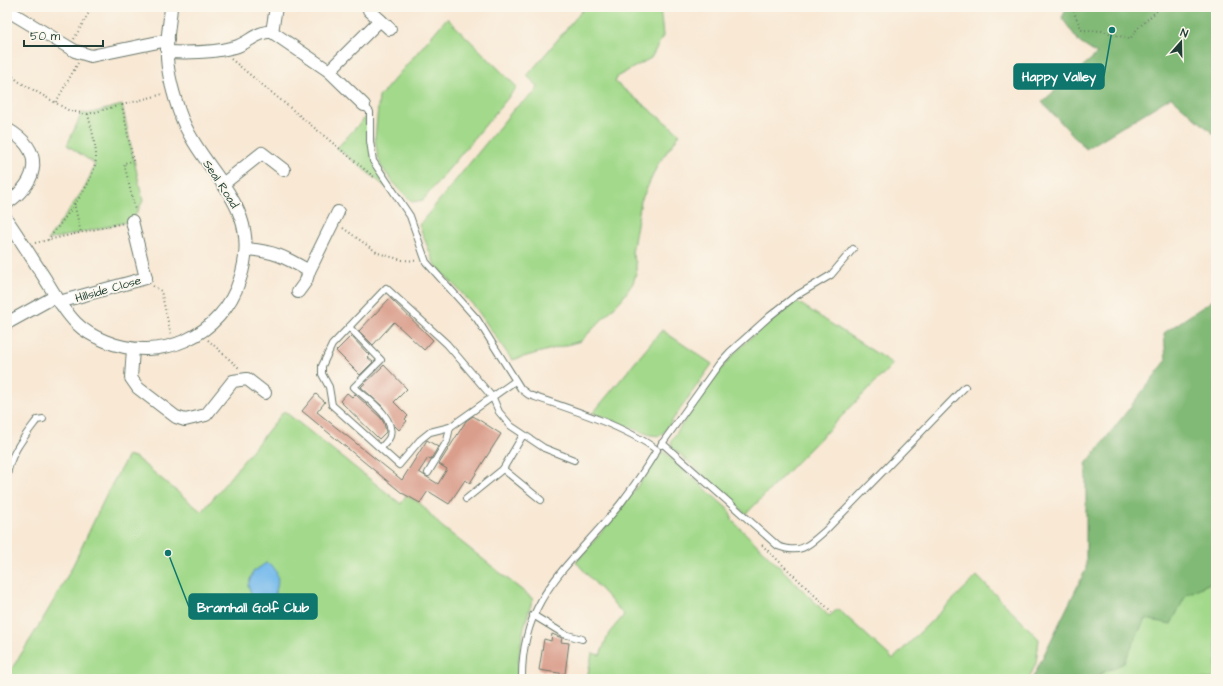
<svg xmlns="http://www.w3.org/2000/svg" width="1223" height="686" viewBox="0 0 1223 686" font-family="'Architects Daughter',sans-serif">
	<rect width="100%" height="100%" fill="#fbf7ec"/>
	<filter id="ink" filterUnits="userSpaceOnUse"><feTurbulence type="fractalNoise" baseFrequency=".025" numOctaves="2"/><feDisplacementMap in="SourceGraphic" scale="8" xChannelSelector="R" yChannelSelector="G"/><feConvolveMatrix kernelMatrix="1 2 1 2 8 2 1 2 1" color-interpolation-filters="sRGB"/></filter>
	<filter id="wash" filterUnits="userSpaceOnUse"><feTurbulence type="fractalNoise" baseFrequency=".012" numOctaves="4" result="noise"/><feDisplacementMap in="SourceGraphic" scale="16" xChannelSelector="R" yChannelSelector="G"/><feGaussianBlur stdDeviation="0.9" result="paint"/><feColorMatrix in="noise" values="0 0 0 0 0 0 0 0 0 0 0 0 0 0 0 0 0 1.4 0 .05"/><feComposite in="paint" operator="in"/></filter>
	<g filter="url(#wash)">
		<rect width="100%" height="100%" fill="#f8e8d4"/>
		<g fill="#a2d98a" stroke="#608b5f">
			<polygon points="585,7 660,7 663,36 651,58 618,76 615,82 680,134 658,164 641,201 632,253 636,263 636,274 633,283 622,299 581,341 512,360 475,307 435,265 419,225 514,109 535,93 538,86 527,76"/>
			<polygon points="447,18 517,87 423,200 412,202 392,181 381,166 377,153 375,138 379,97"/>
			<polygon points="122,105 143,201 132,221 48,240 86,186 95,164 67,145 82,113 88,114"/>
			<polygon points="370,112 371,153 396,195 337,148"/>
			<path d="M796 301 893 364 746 514 672 447 671 441C695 406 717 369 748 340 763 326 780 314 796 301Z"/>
			<polygon points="662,330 712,364 664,432 660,436 650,435 593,413"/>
			<path d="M284 411 401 504 406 495 420 503 440 525 533 599C523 626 518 651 518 679H7V676C29 642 50 609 69 573 89 534 105 493 128 456L135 457 202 512Z"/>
			<polygon points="663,451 729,510 733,521 829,616 838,609 893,659 977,576 1039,639 1036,663 1029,679 587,679 592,653 600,655 609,633 624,615 576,562 617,514"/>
			<polygon points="1216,502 1216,679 1098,679 1118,642"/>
		</g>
		<g fill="#81b976" stroke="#507b55">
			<polygon points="1067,7 1216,7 1216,136 1171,97 1086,149 1042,102 1097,54 1080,43 1062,18"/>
			<polygon points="1216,298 1216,580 1186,595 1171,624 1145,619 1124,663 1089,679 1032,679 1086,569 1086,464 1166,361 1164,333"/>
		</g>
		<path fill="#76baec" stroke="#4a7c90" d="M266 563C288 568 276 612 256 607L248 585 253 572Z"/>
		<g id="blocks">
			<g fill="#da9e8c">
				<polygon points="390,298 433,340 424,350 394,322 373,345 359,331"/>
				<polygon points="351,336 369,355 367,357 373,362 360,375 336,351"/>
				<polygon points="384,365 407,389 394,402 408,416 405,419 407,421 399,430 394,425 382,406 361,387"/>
				<polygon points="347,393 352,397 355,394 381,418 384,423 386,432 379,439 340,401"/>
				<polygon points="316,394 325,402 317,412 402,480 427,440 438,447 431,459 428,458 419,472 438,484 447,469 439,464 466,421 473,416 501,434 470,483 465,480 449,504 428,491 420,503 402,493 302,411"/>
				<polygon points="552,634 562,638 561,642 569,643 565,674 539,670 544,639 551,641"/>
			</g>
		</g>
	</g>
	<g filter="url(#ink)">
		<use href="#blocks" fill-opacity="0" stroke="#6b796c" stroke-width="1"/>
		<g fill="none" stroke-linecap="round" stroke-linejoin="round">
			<g stroke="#6b796c" stroke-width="8">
				<g id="service">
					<path d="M364 105 370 112V141L373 161 410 216 426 262 477 319 521 389 529 395C568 408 625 426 657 450 646 468 634 486 621 503 574 563 521 594 522 679"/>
					<path d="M349 327 381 360 354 387C367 399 395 416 390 436 389 440 384 444 381 448"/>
					<polyline points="515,381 450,427 430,432 420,440 399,465 332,405 329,387 322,374 322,366 332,345 386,288 447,344 493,398 499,412 511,426 544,448 574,460"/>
					<path d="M662 443 778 546C801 555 809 545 825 531L965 387"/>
					<polyline points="661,445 719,364 730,352 770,316 794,297 831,275 853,249"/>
					<polyline points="503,469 541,500"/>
					<polyline points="428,473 447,441 450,427"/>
					<path d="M7 477C9 455 24 437 37 420L43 419"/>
					<polyline points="466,499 503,469 523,435"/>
					<polyline points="533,615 564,634 582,639"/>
				</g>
			</g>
			<g stroke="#6b796c" stroke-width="14">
				<g id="minor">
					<polyline points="369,10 390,29"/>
					<polyline points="10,12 75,51 91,56 168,40"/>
					<polyline points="272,32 276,7"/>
					<path d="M167 52C189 53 213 53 235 47 247 44 259 30 272 32L329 71 364 105"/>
					<polyline points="329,71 380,20"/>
					<path d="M7 129C44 150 40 180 7 203"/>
					<polyline points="223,184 262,153 284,170"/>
					<path d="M7 220C20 239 32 258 44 277 54 293 63 310 76 323 84 331 95 337 105 341 160 364 222 336 240 279 265 203 201 175 179 111 173 93 166 69 167 50 167 36 170 21 171 7"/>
					<path d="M246 249C274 251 285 257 309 271L338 212"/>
					<polyline points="298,292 306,281 309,271"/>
					<polyline points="59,302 146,278 132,221"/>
					<polyline points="7,323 56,296"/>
					<polyline points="133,349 131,378 138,388 176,417 185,420 206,415 233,381 247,379 265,393"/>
				</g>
			</g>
			<g stroke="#6b796c" stroke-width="2" stroke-dasharray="1 3" stroke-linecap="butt">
				<polyline points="1073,7 1074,13 1082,30 1102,31 1130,39 1137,29 1161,7"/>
				<polyline points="74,39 92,7"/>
				<polyline points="231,59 374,177"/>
				<polyline points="7,71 18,81 70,111 88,114"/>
				<polyline points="56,102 78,63"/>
				<polyline points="122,105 163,94"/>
				<polyline points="74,203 81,233"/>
				<polyline points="343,228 378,253 402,260 417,261"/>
				<path d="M48 240C63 219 95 184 96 157 96 143 91 128 88 114L122 105 133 161 124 163 135 210"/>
				<polyline points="35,243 123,223"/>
				<polyline points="153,286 161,291 171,335"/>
				<polyline points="208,340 240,369"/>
				<polyline points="762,545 833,613"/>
			</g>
			<use href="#service" stroke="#fff" stroke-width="6"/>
			<use href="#minor" stroke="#fff" stroke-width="12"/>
		</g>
	</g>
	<g text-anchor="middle" stroke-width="3.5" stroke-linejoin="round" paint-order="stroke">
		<g font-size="12" fill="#1f3d34" stroke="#fbf7ec">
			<text transform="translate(221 184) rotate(57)" y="4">Seal Road</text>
			<text transform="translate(108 289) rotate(-16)" y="4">Hillside Close</text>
		</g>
	</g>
	<path fill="none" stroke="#0f766e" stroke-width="1.5" d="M1112 30L1104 76M168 553L189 607"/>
	<g fill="#0f766e" stroke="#fbf7ec" stroke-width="1.5">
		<circle cx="1112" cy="30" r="4"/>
		<circle cx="168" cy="553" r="4"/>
	</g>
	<g fill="#0f766e" stroke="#0f766e" stroke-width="1.5">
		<rect x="1014" y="64" width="90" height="25" rx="4"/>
		<rect x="189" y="594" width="128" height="25" rx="4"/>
	</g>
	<g font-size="13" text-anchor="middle" font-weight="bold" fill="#fff">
		<text x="1059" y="81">Happy Valley</text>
		<text x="253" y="612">Bramhall Golf Club</text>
	</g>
	<rect width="1223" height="686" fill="none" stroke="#fbf7ec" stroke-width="24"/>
	<g transform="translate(1181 42) rotate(20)" stroke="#fbf7ec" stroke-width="3" paint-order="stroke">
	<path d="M0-3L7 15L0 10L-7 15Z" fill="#1f3d34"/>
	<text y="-6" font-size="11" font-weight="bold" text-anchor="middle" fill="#1f3d34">N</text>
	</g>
	<path d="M24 40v6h79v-6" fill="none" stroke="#1f3d34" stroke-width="2"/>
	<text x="30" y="40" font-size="12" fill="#1f3d34" stroke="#fbf7ec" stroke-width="3" paint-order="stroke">50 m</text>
</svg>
